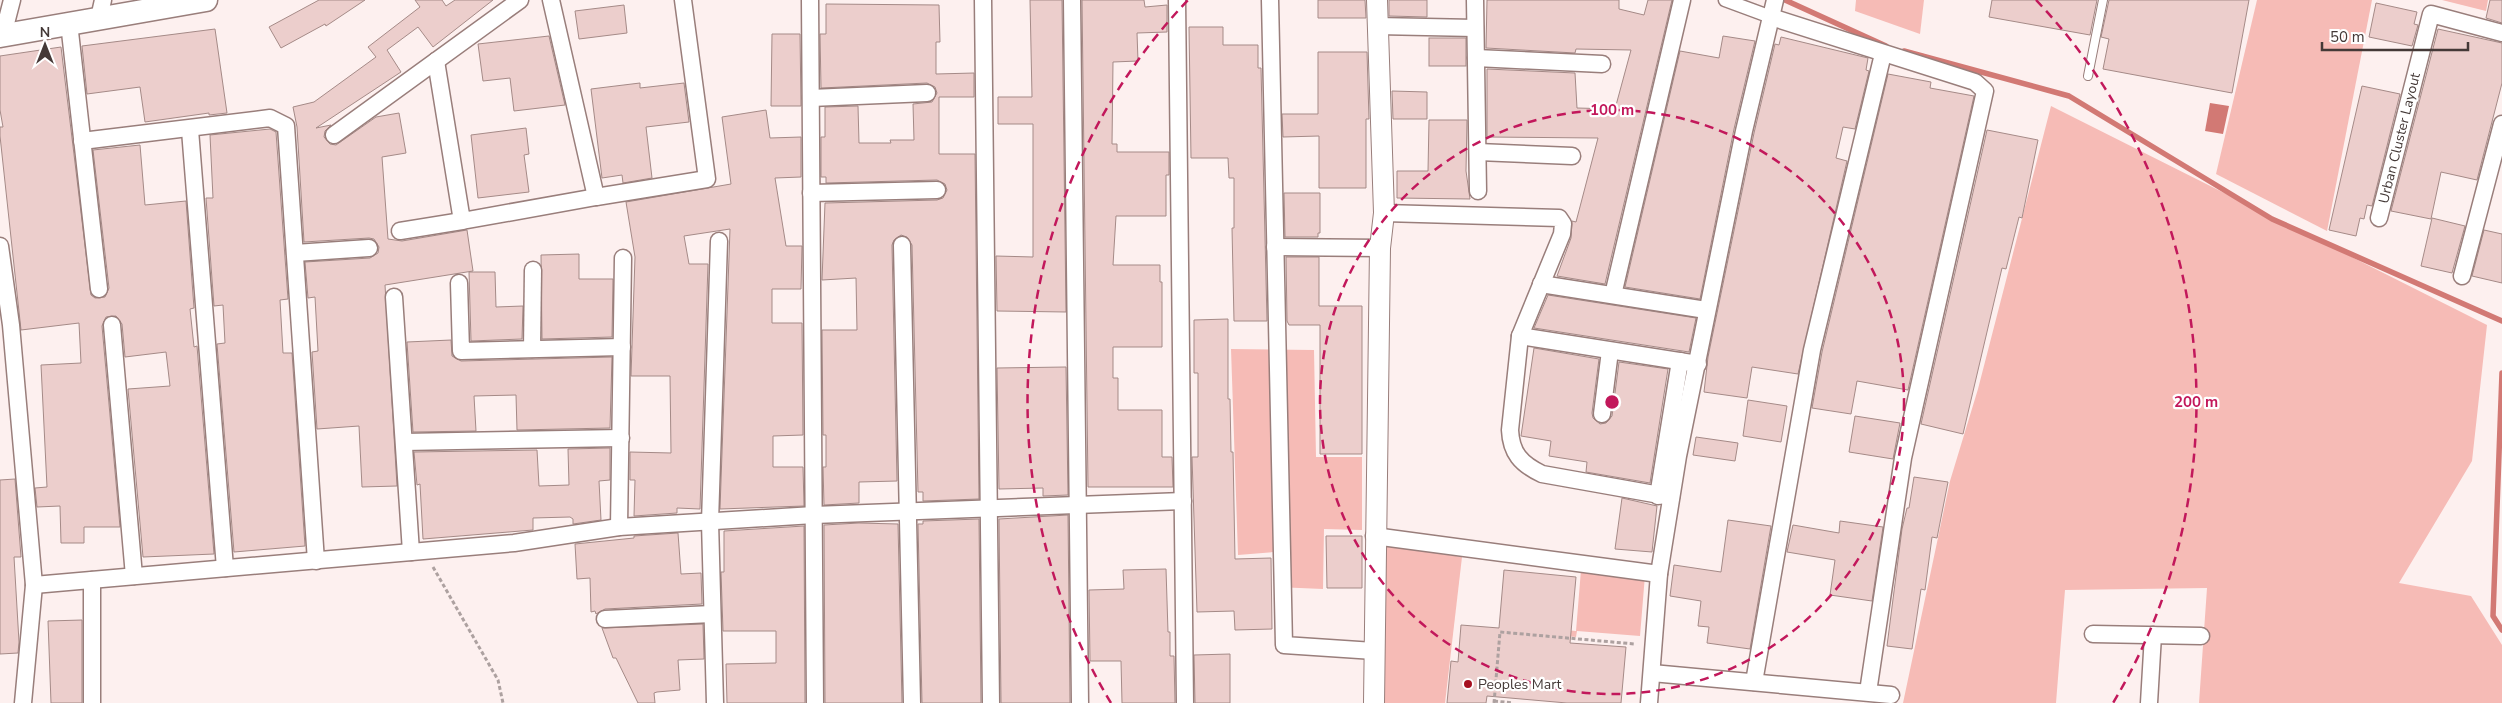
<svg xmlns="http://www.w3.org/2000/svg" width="2502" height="703" viewBox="0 0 2502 703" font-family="'Nunito Sans',sans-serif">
	<rect width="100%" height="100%" fill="#fdf0ef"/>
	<g fill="#f6bbb6">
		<polygon points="1856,0 1924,0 1920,34 1855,11"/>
		<polygon points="2257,0 2372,0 2327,231 2216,174"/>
		<polygon points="2442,0 2488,0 2486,11"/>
		<polygon points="2051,106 2487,325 2472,461 2399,583 2471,596 2502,645 2502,703 2199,703 2207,588 2065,590 2056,703 1903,703 1950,481 1978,389"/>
		<polygon points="1231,349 1314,350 1316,457 1362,457 1362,530 1324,529 1323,589 1276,587 1274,552 1238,555"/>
		<polygon points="1382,545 1462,557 1445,703 1384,703"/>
		<polygon points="1581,570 1645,575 1640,636 1577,631 1576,637 1500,630 1501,624 1576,631"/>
	</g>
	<polygon fill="#d27974" points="2210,103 2229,106 2223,134 2205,131"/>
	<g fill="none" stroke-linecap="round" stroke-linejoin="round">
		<g stroke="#d27974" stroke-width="5.5">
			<polyline points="1785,0 1886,46"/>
			<polyline points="1904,51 2069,96 2272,219 2502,321"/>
			<polyline points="2502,373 2493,616 2502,630"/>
		</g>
	</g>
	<g fill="#eccecc" stroke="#a58a87">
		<polygon points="319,0 365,0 326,26 325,24 281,48 269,27"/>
		<polygon points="415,0 442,0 446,6 455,0 493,0 433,47 418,27 387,50 401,72 316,128 331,125 325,131 324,137 330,144 336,145 376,117 399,113 406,153 382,157 388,239 402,241 467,230 473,271 385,285 397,486 362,487 359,426 317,429 312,352 318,351 315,297 308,298 305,262 370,258 378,253 379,247 374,239 369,238 304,242 297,127 293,107 314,102 376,57 368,47 420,7"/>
		<polygon points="1030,0 1062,0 1066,312 997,311 996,256 1033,257 1033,124 998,124 998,97 1032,97"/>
		<polygon points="1082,0 1144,0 1145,7 1167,5 1167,32 1137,33 1138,61 1113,62 1112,144 1117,144 1117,152 1169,152 1169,175 1166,175 1166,216 1116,216 1113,265 1160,265 1160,282 1162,282 1162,347 1113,347 1113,378 1118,378 1118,410 1162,410 1162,457 1172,457 1173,487 1088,487"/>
		<polygon points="1318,0 1365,0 1366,18 1318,18"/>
		<polygon points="1389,0 1427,0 1427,17 1389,16"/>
		<polygon points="1487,0 1619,0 1619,9 1644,15 1648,0 1672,0 1605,284 1557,276 1571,238 1572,221 1576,222 1598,138 1487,137 1487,69 1575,73 1577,108 1615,109 1631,50 1576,49 1575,53 1486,48"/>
		<polygon points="1992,0 2097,0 2090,35 1989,17"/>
		<polygon points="2109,0 2249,0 2232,93 2103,69 2109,39 2101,37"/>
		<polygon points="2490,0 2502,0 2502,23 2486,18"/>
		<polygon points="2376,3 2417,12 2414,24 2418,25 2412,46 2369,37"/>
		<polygon points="826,4 939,5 940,42 936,42 936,74 974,73 974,97 939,97 939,154 975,154 979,499 923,501 923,492 918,492 912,245 907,237 901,235 894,240 892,245 897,481 859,482 859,503 824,505 823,467 826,467 826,435 823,435 822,330 857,330 856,278 822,280 825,203 937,200 943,198 947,190 945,184 937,180 826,183 826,177 821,177 821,137 825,137 825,107 858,106 859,143 891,143 890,140 914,140 913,104 932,102 937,93 935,87 927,83 821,88 820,34 826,34"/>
		<polygon points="624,5 627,33 579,39 575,11"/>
		<polygon points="1189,27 1223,27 1223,45 1258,45 1258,68 1261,68 1267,321 1234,321 1232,228 1234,228 1234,178 1229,178 1228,158 1191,158"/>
		<polygon points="215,29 227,113 209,115 209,113 145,122 140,87 87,94 82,46"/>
		<polygon points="2438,29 2502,43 2502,83 2477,180 2441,172 2431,219 2391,211"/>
		<polygon points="772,34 800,34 801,106 771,106"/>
		<polygon points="549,36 565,105 514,111 510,78 483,81 478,44"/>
		<polygon points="1723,36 1755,41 1734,129 1700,299 1625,287 1680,51 1719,58"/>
		<polygon points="1781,37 1868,58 1866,70 1869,71 1855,129 1843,127 1836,158 1847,161 1798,374 1752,367 1747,398 1704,392 1708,357 1754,133 1775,44 1779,45"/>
		<rect x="1429" y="38" width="37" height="28"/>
		<polygon points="61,47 91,295 95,298 105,297 109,288 93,150 140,145 145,205 186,201 194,308 190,309 194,347 197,346 214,554 143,557 128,389 170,386 166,352 125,357 122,324 116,316 106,317 102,326 120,527 84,527 84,543 61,543 60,506 37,507 35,488 47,487 41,365 81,363 79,323 21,330 0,136 0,127 3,127 0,110 0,56"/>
		<polygon points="1318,52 1367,52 1369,119 1366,119 1366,188 1319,188 1319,136 1283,137 1282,114 1318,114"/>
		<polygon points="1888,74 1931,82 1930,88 1974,96 1908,390 1857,381 1851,414 1812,408 1822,352"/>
		<polygon points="640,83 640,88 684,83 689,122 646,127 652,178 623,183 622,175 602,178 591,89"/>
		<polygon points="2362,86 2400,94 2372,206 2367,205 2364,219 2360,218 2356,236 2329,230"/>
		<polygon points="1392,91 1427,92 1427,119 1393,119"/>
		<polygon points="766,110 770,138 801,137 801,177 775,178 786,246 802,246 801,289 772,289 772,323 802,323 803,435 773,436 773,467 803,467 804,506 720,509 730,229 684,236 689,264 708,264 700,509 677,508 677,513 634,516 635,480 630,480 630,452 671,453 670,376 631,376 635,257 626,202 731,184 722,117"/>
		<polygon points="1429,120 1467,120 1466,171 1470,199 1397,198 1397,171 1428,171"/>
		<polygon points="526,128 529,154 524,155 529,192 478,198 471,135"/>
		<polygon points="270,129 276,132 288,299 280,300 283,353 292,353 305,546 234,552 217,344 225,343 223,305 214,306 206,198 213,198 210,135"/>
		<polygon points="1987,130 2038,140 2022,218 2019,217 2006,269 2002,268 1963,434 1921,424"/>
		<polygon points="1284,193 1320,193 1320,233 1318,233 1318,237 1285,237"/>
		<polygon points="2432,218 2465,226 2452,273 2421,266"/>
		<polygon points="2484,230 2502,234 2502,283 2472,276"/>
		<polygon points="579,254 579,279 613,279 612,337 542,339 541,255"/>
		<polygon points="1286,257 1319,257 1319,306 1362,306 1362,454 1320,454 1320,325 1289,325 1287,321"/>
		<polygon points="469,272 495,272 496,307 523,306 522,339 471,341"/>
		<polygon points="1548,295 1696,318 1689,352 1534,328"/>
		<polygon points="1228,319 1228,399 1230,399 1231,452 1233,452 1235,559 1271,558 1272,629 1235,630 1234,611 1197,612 1192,457 1198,457 1198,373 1194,373 1194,320"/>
		<polygon points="451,340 452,356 461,361 612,357 610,428 517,430 516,395 474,396 476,431 413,432 407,342"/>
		<polygon points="1534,348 1599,359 1592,413 1593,418 1600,424 1606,423 1612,416 1619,362 1668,369 1650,483 1586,472 1587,462 1549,456 1551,441 1521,436"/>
		<polygon points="1066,367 1068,495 1043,496 1043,488 999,489 997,368"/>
		<polygon points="1748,400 1787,406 1781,442 1743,436"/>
		<polygon points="1855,416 1900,423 1893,459 1849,452"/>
		<polygon points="1696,437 1738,443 1735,461 1693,455"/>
		<polygon points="610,448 610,480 599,481 601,520 573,524 573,519 570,517 533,518 533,530 423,539 420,484 417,485 414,452 537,450 539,486 569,485 568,449"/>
		<polygon points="1914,477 1948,482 1937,538 1932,537 1925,590 1921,589 1912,649 1887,646 1902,529 1907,508 1909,508"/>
		<polygon points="15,479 21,557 14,557 19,642 18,653 0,654 0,480"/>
		<polygon points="1622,498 1657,506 1652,552 1615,549"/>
		<polygon points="1068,515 1070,703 1001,703 999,519"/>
		<polygon points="979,519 981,703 922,703 918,524 923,524 923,521"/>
		<polygon points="1728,520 1771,526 1750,649 1707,643 1709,627 1698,626 1701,601 1670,596 1674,565 1721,572"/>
		<polygon points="1840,521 1883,527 1872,601 1830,595 1835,560 1787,552 1793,525 1839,533"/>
		<polygon points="859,523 898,524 902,703 825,703 824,525"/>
		<polygon points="804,526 805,703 727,703 726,664 776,663 776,631 723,631 721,572 724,572 724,531"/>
		<polygon points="678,533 681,574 701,573 702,604 605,609 596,614 595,611 591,612 590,578 577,579 575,544 634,538 634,536"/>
		<polygon points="1326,536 1362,536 1362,588 1327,588"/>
		<polygon points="1166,569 1168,632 1170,632 1170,656 1174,656 1175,703 1122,703 1121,661 1090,661 1089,590 1124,589 1123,570"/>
		<polygon points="1504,570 1576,577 1570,643 1626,647 1621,703 1567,703 1487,696 1486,703 1447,703 1451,661 1458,662 1461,625 1499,628"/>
		<polygon points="82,620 82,703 51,703 48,621"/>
		<polygon points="703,624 704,659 678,660 680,690 657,692 654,693 655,703 638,703 616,658 613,658 602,628"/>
		<polygon points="1230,654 1230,703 1195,703 1194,655"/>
	</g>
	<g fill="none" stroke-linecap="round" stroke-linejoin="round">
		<g stroke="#997e7b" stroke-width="10">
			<polyline id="service" points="2088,76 2103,0"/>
		</g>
		<g stroke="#997e7b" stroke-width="15">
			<polyline id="pedestrian" points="1725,0 1771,17"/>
		</g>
		<g stroke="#997e7b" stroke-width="19">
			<g id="minor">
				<polyline points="810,0 815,703"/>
				<polyline points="983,0 991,703"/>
				<polyline points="1072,0 1080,703"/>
				<polyline points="1177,0 1185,703"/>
				<polyline points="1270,0 1284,645 1374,651"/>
				<polyline points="1475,0 1478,191"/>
				<polyline points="1771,17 1975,82 1985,91 1903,458 1868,692"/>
				<polyline points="99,18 103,0"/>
				<polyline points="69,23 99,289"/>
				<polyline points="1377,26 1475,28"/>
				<polyline points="3,35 12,0"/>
				<polyline points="1476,58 1602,64"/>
				<polyline points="436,61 462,221 596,197 551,0"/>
				<polyline points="811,98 927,93"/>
				<polyline points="190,130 225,568"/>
				<polyline points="334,135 520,0"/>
				<polyline points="82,141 270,118 286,126 316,561"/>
				<polyline points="1478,152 1572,156"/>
				<polyline points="811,193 937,190"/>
				<polyline points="596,197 707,179 683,0"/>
				<path d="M1384 213 1559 218 1563 224 1562 234 1520 336 1510 430C1511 453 1521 464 1542 474L1671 497"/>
				<polyline points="2379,218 2431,14 2502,33"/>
				<polyline points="400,231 462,221"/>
				<polyline points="902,245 912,703"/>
				<polyline points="0,246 11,325 34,585 23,703"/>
				<polyline points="1275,247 1380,248"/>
				<polyline points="295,253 369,248"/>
				<polyline points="2462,276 2502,124"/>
				<polyline points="459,283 461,351 622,347"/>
				<polyline points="1541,284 1706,310"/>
				<polyline points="1613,295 1682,0"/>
				<polyline points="394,297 411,552"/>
				<polyline points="112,325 134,576"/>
				<polyline points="1520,336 1698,364"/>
				<polyline points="532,349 533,270"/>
				<polyline points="1602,414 1610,351"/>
				<polyline points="404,442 621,438"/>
				<polyline points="1658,496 1680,361"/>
				<polyline points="619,527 623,258"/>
				<polyline points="1374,536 1659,574"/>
				<polyline points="34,585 514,543 619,527 814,515 1183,501"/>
				<polyline points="605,619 712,614"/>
				<polyline points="2093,634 2201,636"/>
				<polyline points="1652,673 1891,695"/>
				<polyline points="1754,682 1812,350 1883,54"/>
				<polyline points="92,703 92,580"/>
				<polyline points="715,703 710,522 719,241"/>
				<polyline points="1649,703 1659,574 1678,456 1744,131 1775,0"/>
				<polyline points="2149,703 2153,635"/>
			</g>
		</g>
		<g stroke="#997e7b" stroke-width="22">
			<polyline id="tertiary" points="1374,703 1380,248 1384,213 1377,0"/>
		</g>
		<g stroke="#997e7b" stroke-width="25">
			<polyline id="secondary" points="0,36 206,0"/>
		</g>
		<g stroke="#ada1a0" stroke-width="3" stroke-dasharray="4 2.5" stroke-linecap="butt">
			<polyline points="433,567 498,680 503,703"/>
			<polyline points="1494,701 1513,703"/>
			<polyline points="1494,703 1500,632 1635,644"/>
		</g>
		<use href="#service" stroke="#fff" stroke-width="8"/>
		<use href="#pedestrian" stroke="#fff" stroke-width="12"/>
		<use href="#minor" stroke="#fff" stroke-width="16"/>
		<use href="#tertiary" stroke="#fff" stroke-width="20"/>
		<use href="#secondary" stroke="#fff" stroke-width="22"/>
	</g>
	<g fill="none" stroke="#c2185b" stroke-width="2.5" stroke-dasharray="9 6">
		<circle cx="1612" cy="402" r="292"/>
		<path d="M1111 703A584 584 0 0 1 1188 0M2036 0A584 584 0 0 1 2113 703"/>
	</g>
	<circle fill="#a71020" stroke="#fff" stroke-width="2" cx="1468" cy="684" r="5"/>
	<g text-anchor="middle" stroke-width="4.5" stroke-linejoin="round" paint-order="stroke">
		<g font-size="14" fill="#443937" stroke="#fff">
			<text transform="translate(2399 138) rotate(-76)" y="5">Urban Cluster Layout</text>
		</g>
		<g font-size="14" fill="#443937" stroke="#fff" text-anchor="start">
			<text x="1478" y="689">Peoples Mart</text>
		</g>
	</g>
	<circle cx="1612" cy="402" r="8" fill="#c2185b" stroke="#fff" stroke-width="2.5"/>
	<g font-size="15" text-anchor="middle" font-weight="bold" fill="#c2185b" stroke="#fff" stroke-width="4.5" stroke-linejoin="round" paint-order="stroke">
		<text x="1612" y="115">100 m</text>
		<text x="2196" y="407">200 m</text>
	</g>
	<g transform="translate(45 45)" stroke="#ffffff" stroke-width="4" paint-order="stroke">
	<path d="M0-4L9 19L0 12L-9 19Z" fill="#443937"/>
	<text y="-8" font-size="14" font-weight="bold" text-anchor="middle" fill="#443937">N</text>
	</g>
	<path d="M2322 42v8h146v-8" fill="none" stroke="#443937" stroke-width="2.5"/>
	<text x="2330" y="42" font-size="15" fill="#443937" stroke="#ffffff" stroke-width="4" paint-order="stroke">50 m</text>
</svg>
